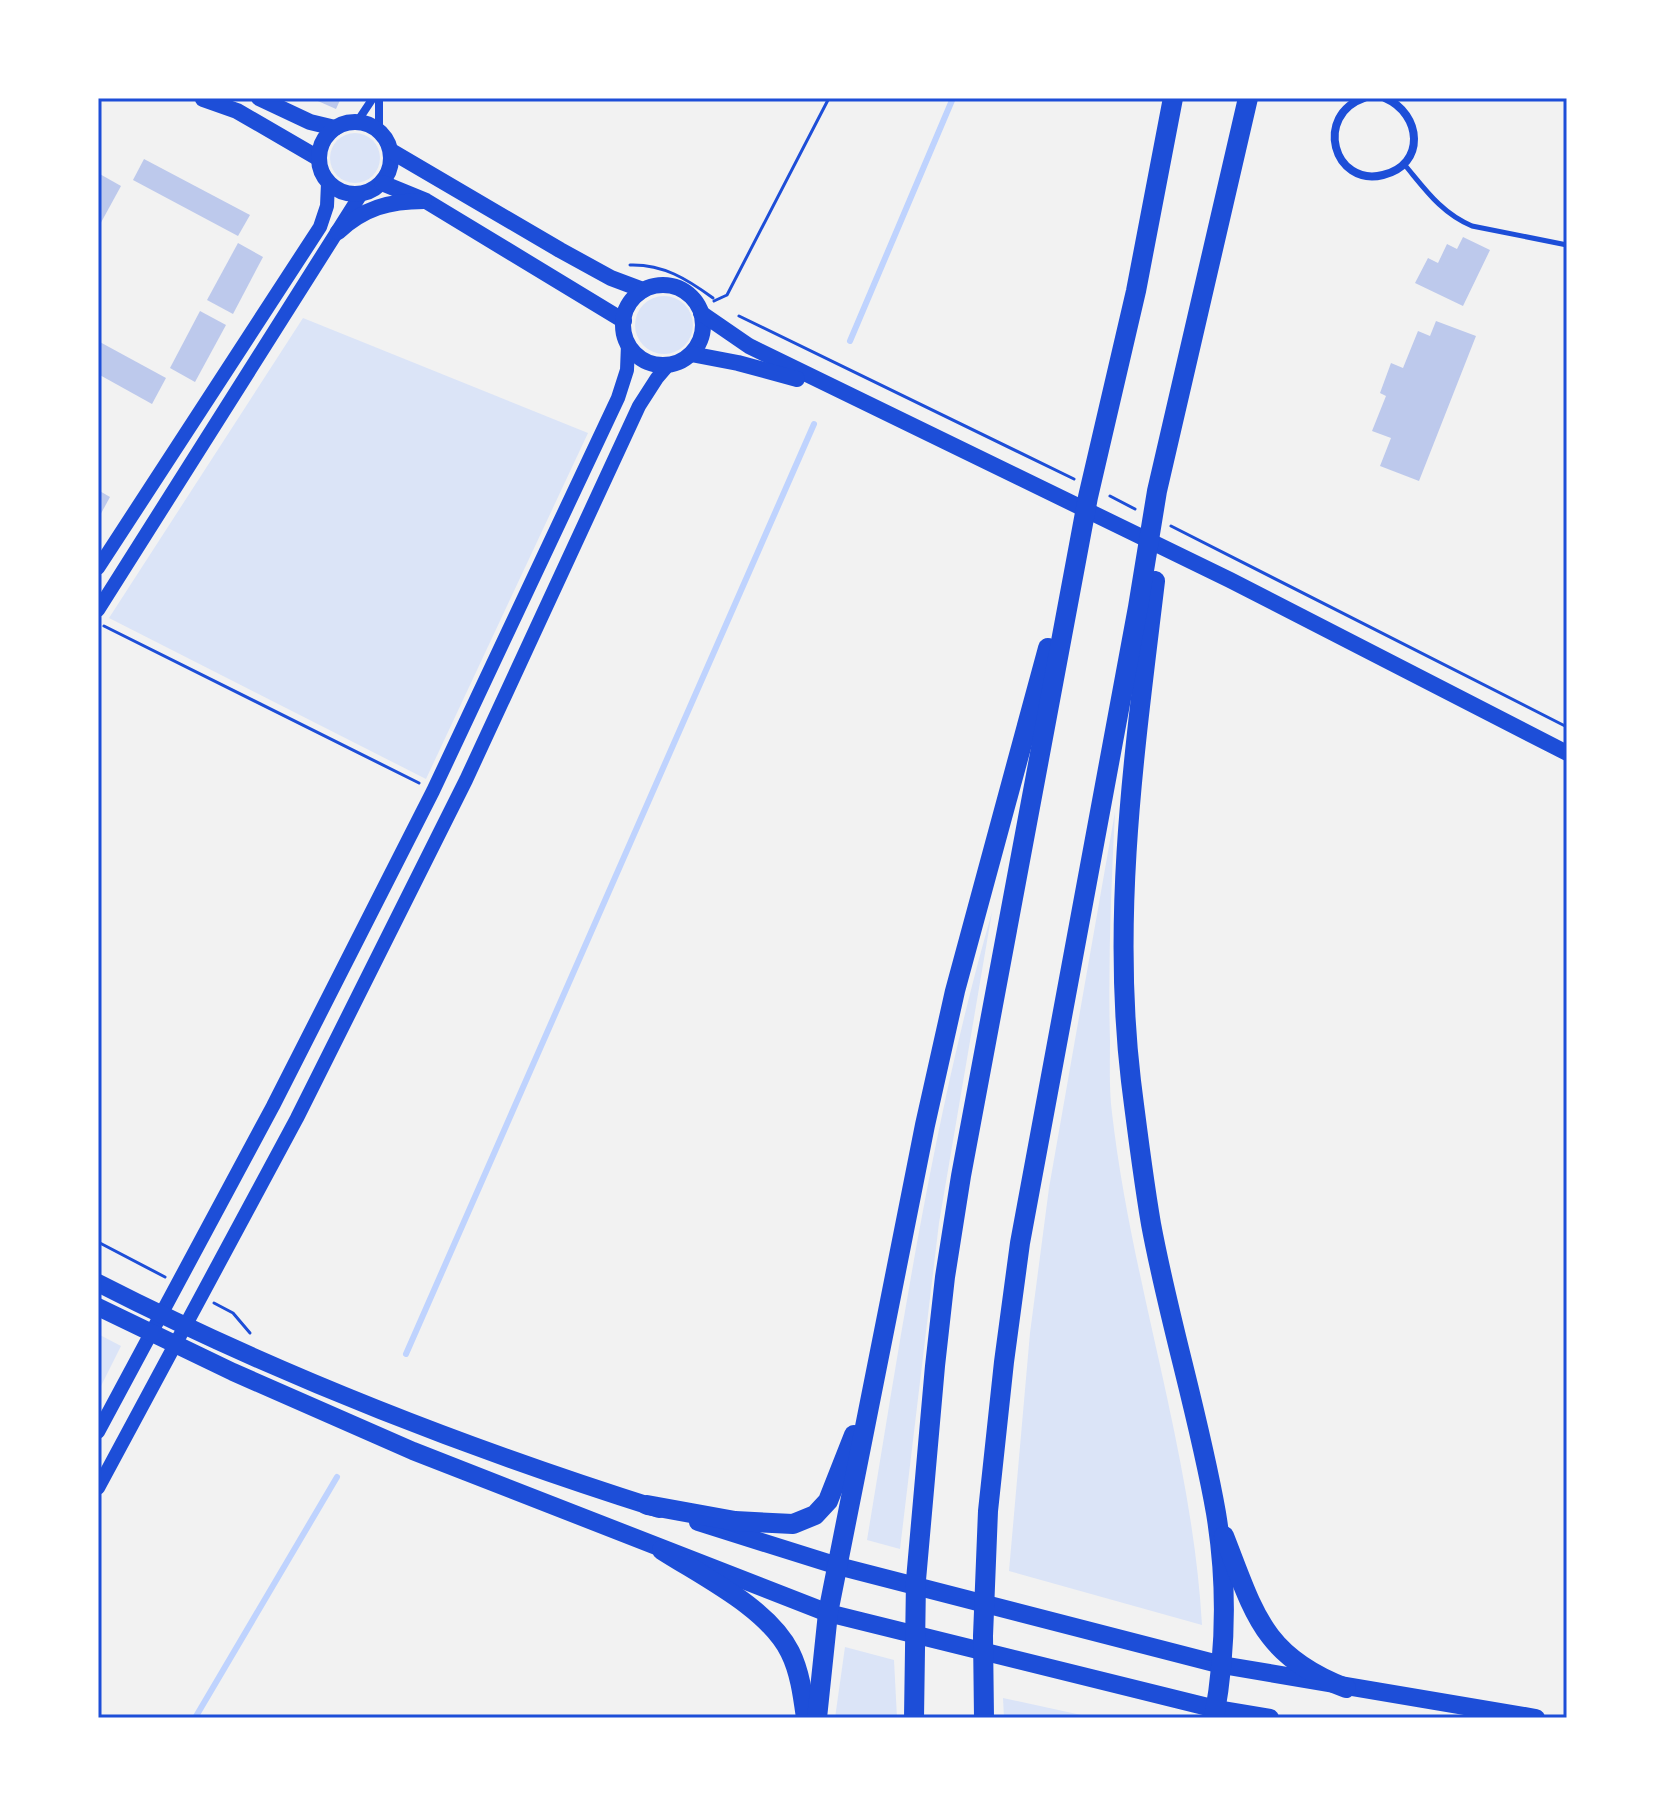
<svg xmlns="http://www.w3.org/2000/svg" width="1665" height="1816" viewBox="0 0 1665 1816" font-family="'PT Sans Narrow',sans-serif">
	<rect width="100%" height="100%" fill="#f2f2f2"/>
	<g fill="#dbe4f7">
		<circle cx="355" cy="158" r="25"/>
		<circle cx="664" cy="325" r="29"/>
		<polygon points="303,318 588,433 426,779 109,618"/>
		<path d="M1115 812C1111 888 1108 964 1110 1041 1110 1065 1109 1090 1112 1113 1132 1286 1192 1451 1202 1625L1009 1571 1030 1333 1049 1188Z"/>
		<path d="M992 912 939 1223 900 1549 867 1540C902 1330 933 1117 992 912Z"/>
		<polygon points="98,1334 121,1346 98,1392"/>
		<polygon points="845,1647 894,1660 897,1718 835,1718"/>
		<polygon points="1003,1698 1095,1718 1004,1718"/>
	</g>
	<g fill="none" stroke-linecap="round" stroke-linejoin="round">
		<g stroke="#bfd3fe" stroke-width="6">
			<polyline points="850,341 953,98"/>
			<polyline points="406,1354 814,424"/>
			<polyline points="195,1718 337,1477"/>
		</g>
	</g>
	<g fill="#bdc9ec">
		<polygon points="311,98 341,98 336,109"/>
		<polygon points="144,159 250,215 238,236 133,180"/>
		<polygon points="98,173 121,186 98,228"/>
		<polygon points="1463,237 1490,250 1463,306 1415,283 1428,258 1438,263 1447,244 1457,249"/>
		<polygon points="238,243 263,257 233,314 207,300"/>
		<polygon points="200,311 226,325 195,382 170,368"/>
		<polygon points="1436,321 1476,336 1419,481 1380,466 1391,438 1372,431 1386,396 1380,393 1391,363 1403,368 1418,331 1430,336"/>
		<polygon points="98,341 166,378 152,404 98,374"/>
		<polygon points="98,490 110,497 98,519"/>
	</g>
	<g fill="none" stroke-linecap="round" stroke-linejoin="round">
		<g stroke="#1d4ed8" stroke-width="3">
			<path d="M630 265C663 264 687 279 713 298"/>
			<polyline points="714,301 727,295 829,98"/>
			<polyline points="739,316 1074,479"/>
			<polyline points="1110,496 1135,509"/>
			<polyline points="1171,526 1567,727"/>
			<polyline points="104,626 419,783"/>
			<polyline points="98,1242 165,1277"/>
			<polyline points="214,1303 233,1313 250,1333"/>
		</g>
		<path stroke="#1d4ed8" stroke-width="5" d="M1404 164C1425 189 1441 213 1472 226L1567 245"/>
		<g stroke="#1d4ed8" stroke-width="8">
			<path d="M1364 98C1314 115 1333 187 1383 175 1426 165 1422 114 1385 98"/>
			<polyline points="357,122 373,98"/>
			<polyline points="379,131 379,98"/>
		</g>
		<g stroke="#1d4ed8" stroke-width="14">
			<polyline points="98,568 320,227 327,206 328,183"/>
			<polyline points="98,610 361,194"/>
			<polyline points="98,1432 273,1106 433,791 618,398 627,370 628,344"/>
			<polyline points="98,1488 297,1118 466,780 639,406 657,378 669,364"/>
		</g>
		<g stroke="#1d4ed8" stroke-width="16">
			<polyline points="259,98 310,122 335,128"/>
			<polyline points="203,99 237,111 318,158"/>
			<circle cx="355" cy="158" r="36"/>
			<polyline points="391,151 560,250 611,278 643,290"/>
			<polyline points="382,183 426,201 624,321"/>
			<path d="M338 232C364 208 389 201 424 201"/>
			<circle cx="663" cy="325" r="40"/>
			<polyline points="701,313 749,346 1230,580 1567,753"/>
			<polyline points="691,354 738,363 797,379"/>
		</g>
		<g stroke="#1d4ed8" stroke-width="18">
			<path d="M98 1283C278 1375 466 1448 659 1509"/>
			<polyline points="98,1307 233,1372 413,1451 828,1613 1216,1709 1270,1718"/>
			<polyline points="698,1522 838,1566 1222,1665 1536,1718"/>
		</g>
		<g stroke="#1d4ed8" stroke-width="20">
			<path d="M1155 581C1135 748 1111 913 1131 1081 1137 1129 1143 1177 1151 1224 1169 1321 1199 1416 1216 1513 1227 1580 1226 1652 1214 1718"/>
			<polyline points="647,1505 735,1521 793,1524 815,1515 828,1501 854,1435"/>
			<path d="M1224 1536C1254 1612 1262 1656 1346 1688"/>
			<path d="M662 1550C704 1577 768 1608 790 1652 800 1672 803 1696 806 1718"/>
			<polyline points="817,1718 828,1613 925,1125 955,991 1048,648"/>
			<polyline points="914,1718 916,1580 935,1366 945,1277 961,1176 1088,497 1136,291 1173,98"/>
			<polyline points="984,1718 983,1636 988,1511 1004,1362 1020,1243 1138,607 1157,491 1248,98"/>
		</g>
	</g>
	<rect width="1665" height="1816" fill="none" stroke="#ffffff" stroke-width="200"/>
	<rect x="100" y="100" width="1465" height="1616" fill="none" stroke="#1d4ed8" stroke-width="3"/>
</svg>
